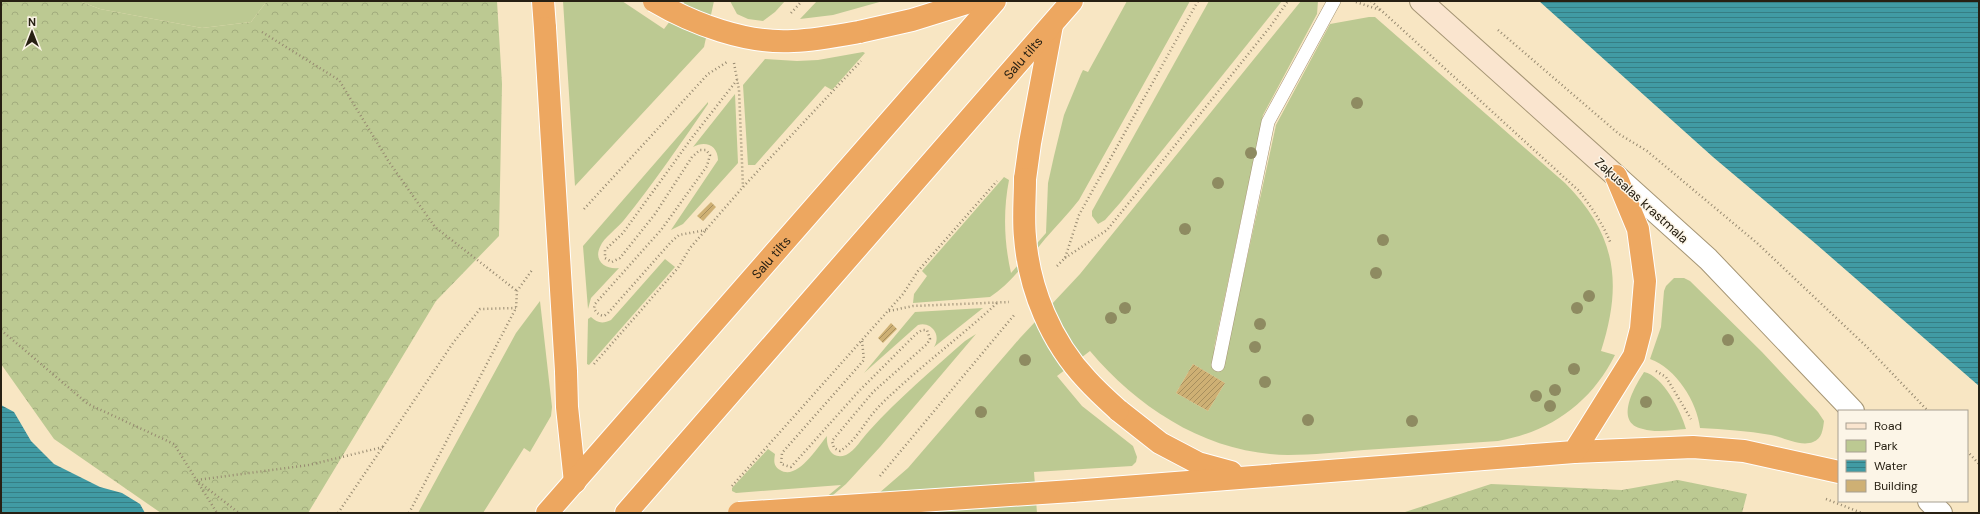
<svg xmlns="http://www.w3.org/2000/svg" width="1980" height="514" viewBox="0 0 1980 514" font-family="'DM Sans',sans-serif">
	<defs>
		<pattern id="forest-crowns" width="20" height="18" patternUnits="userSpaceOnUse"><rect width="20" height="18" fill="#bcc992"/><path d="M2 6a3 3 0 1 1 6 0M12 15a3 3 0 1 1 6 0" fill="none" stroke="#a2ac7d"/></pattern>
		<pattern id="water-rules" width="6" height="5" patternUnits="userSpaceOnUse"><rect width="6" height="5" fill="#419ba4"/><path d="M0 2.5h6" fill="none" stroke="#367e84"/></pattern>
		<pattern id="building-hatch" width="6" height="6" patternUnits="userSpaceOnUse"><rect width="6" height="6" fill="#ceb074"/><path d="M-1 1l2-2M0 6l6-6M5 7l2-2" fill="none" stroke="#a78f5e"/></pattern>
	</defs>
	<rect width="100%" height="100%" fill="#f8e6c3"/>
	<g fill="#bcc992" fill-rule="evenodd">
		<polygon points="79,1 267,1 251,22 202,28 100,9"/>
		<polygon points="563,1 622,1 664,29 685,1 714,1 704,47 575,186"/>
		<polygon points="730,1 785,1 775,12 763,21 748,19 737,14"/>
		<polygon points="817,1 883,1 833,15 800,19"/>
		<path d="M1127 1H1190L1079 200C1068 214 1056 226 1045 239 1028 259 1012 283 990 297L913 303 914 294 927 276 922 271 1004 177 1009 180C1003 211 1004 242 1011 273L1046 233 1048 183 1054 156 1064 115 1081 74 1083 70 1088 72Z"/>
		<polygon points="1209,1 1282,1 1120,203 1105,220 1098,224 1092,216 1092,211"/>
		<path d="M1301 1H1318L1317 14 1263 115 1214 348 1222 352 1228 346 1276 125 1330 24 1369 17H1375L1565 183C1616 234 1623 283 1601 351L1615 355C1591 403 1550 432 1498 441 1453 444 1409 447 1364 450 1339 452 1313 455 1288 455 1209 454 1140 410 1090 351L1057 376 1082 406 1133 446 1137 457 1136 462 1132 466 1034 472 1037 513H856L908 468 1020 338 1080 274ZM1193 364 1225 383 1208 411 1176 393Z"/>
		<polygon points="863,52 865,53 832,90 825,86 755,165 748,165 743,85 765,59 797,61 818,60"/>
		<path d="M735 94 738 163 683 224 671 230 718 160C718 145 705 140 693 147Z"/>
		<path d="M708 102V104C681 143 654 183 624 220 617 229 604 237 600 247 593 262 607 270 619 268L591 298 588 309 583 246Z"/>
		<path d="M665 259 675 267 589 365 587 364 588 319 591 317C597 323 603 324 611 320Z"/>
		<path d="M1674 278H1684L1690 281 1762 352 1818 412 1824 421C1823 429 1822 439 1813 442 1800 447 1784 437 1771 435 1747 431 1724 429 1700 428 1697 402 1676 368 1650 359L1661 327 1664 291 1666 286Z"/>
		<polygon points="540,301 552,407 551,416 530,452 524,448 483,513 418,513 516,333"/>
		<path d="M983 308 934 347C942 335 931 321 918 325L864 373 915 312Z"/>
		<path d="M976 334 880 447 846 484 812 513H807L841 485 736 493 732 491V488L768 449 775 454C774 460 773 466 780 470 797 481 817 448 827 436 826 448 832 460 846 455 855 451 862 438 869 431 899 398 932 370 965 341Z"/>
		<path d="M1644 372C1663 376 1681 411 1686 429 1672 430 1656 433 1643 429 1613 423 1635 386 1644 372Z"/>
	</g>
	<g fill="url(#forest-crowns)">
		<polygon points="1,1 79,1 100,9 202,28 251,22 267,1 497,1 502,84 499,236 436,301 308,513 161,513 54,439 1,364"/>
		<polygon points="1678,480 1747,494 1742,513 1402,513 1491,484 1622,490"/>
	</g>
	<g fill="url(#water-rules)">
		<polygon points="1539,1 1979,1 1979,386 1816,244 1713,157"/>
		<polygon points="1,405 14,412 31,441 54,464 100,487 122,493 140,504 145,513 1,513"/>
	</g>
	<g fill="url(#building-hatch)">
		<polygon points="711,202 716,207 703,221 697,216"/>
		<polygon points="891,323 897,329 883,343 878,338"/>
		<polygon points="1193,364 1225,383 1208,411 1176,393"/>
	</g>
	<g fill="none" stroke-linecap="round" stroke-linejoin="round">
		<g stroke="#a59574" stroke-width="14">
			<polyline id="lane" points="1218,365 1268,122 1334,1"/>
		</g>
		<g stroke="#a59574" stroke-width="24">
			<g id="street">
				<polyline points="1616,176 1708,259 1853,411"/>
				<polyline points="1929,501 1941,513"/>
			</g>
		</g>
		<g stroke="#a59574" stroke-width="24">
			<polyline id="secondary" points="1421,1 1616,176"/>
		</g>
		<g stroke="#fff" stroke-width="24">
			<g id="highway">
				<polyline points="543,1 545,28"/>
				<polyline points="859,32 912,20 973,1"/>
				<polyline points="1025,179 1030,143 1052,25"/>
				<polyline points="566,371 567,407 575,482"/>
				<polyline points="1118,410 1160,443 1198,463 1231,472"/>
				<polyline points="1574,452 1693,447 1744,451 1839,472"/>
				<polyline points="1072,491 1574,452 1634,356 1641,329 1645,281 1638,229 1616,176"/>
				<path id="s1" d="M547 513 995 1"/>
				<path id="s2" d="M626 513 1072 1"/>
			</g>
		</g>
		<g stroke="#968970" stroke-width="2.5" stroke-dasharray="1 3" stroke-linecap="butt">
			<path d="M1371 1 1578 190C1591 206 1603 224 1611 244"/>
			<polyline points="1356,2 1380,10"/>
			<polyline points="791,13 802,1"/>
			<polyline points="1498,30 1619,134 1647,151 1757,243 1867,347 1928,411"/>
			<polyline points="262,32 339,80 389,162 435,227 517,291"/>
			<polyline points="734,63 739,90 743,187"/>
			<polyline points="584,209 708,74 727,62"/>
			<path d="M706 230 679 235 671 242 608 313 604 316C599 315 596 313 594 308L595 304 661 230 707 166 710 155 706 150H700L692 157 655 214 620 258 612 262 605 258V250L623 233 691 139 737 80"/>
			<polyline points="1065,258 1107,230 1270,27 1288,1"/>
			<polyline points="1057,266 1065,258 1079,215 1198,1"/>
			<polyline points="889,311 913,306 1009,302"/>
			<polyline points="1,330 88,404 174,444 217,513"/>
			<path d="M862 341 864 360 782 453 781 464 791 467 859 391 916 334 922 330H927L930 339 927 344 873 392 832 441 834 448 840 451C853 443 861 429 870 417 877 408 885 400 893 393 927 361 964 334 997 303"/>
			<polyline points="594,364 678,268 690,248 743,187 861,61"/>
			<polyline points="1656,371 1666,377 1691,419"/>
			<polyline points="1967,451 1979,464"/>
			<polyline points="880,476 1015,314"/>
			<polyline points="197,480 309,465 383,447"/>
			<polyline points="199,482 239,513"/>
			<polyline points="732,486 903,294 918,271 997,181"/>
			<polyline points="1826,499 1862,513"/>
			<polyline points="338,513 453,343 480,309 516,308"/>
			<polyline points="409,513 516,308 517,291 532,270"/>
		</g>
		<use href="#lane" stroke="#fff" stroke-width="13"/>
		<use href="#street" stroke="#fff" stroke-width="22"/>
		<use href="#secondary" stroke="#fae5cf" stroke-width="22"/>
		<use href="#highway" stroke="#eda760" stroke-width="22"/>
		<g stroke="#fff" stroke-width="24" stroke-linecap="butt">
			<g id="highway-bridge">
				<path d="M654 1C693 24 747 44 793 41 816 40 837 36 859 32"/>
				<polyline points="545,28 566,371"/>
				<path d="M1025 179C1025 198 1023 218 1025 237 1029 289 1051 342 1087 380 1097 391 1107 400 1118 410"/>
				<polyline points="739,513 1072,491"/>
			</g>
		</g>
		<use href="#highway-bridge" stroke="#eda760" stroke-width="22"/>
	</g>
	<g fill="#8e8b61">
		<circle cx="1357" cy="103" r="6"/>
		<circle cx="1251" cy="153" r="6"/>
		<circle cx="1218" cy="183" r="6"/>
		<circle cx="1185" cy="229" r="6"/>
		<circle cx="1383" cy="240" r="6"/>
		<circle cx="1376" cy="273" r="6"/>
		<circle cx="1589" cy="296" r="6"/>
		<circle cx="1125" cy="308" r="6"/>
		<circle cx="1577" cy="308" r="6"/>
		<circle cx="1111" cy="318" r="6"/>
		<circle cx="1260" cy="324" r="6"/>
		<circle cx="1728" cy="340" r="6"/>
		<circle cx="1255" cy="347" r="6"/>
		<circle cx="1025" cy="360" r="6"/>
		<circle cx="1574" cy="369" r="6"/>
		<circle cx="1265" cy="382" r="6"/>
		<circle cx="1555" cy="390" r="6"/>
		<circle cx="1536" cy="396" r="6"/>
		<circle cx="1646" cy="402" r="6"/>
		<circle cx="1550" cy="406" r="6"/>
		<circle cx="981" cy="412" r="6"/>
		<circle cx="1308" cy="420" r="6"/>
		<circle cx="1412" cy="421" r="6"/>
	</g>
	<g text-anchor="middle" stroke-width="3" stroke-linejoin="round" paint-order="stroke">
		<g font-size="13" fill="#272013" stroke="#fcf5e7">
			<text dy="5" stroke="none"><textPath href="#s2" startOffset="604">Salu tilts</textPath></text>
			<text transform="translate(1642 200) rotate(42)" y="5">Zaķusalas krastmala</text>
			<text dy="5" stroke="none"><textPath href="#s1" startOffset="340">Salu tilts</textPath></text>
		</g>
	</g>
	<rect width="1980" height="514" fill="none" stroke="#272013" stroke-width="4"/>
	<rect x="1838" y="410" width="130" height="92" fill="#fcf5e7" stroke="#a7a092"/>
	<rect x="1846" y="423" width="20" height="6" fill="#fae5cf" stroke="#a7a092"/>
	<text x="1874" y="430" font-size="12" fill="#272013">Road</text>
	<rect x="1846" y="440" width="20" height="12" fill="#bcc992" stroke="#a7a092"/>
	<text x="1874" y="450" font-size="12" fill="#272013">Park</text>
	<rect x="1846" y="460" width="20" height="12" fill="url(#water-rules)" stroke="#a7a092"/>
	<text x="1874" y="470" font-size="12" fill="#272013">Water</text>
	<rect x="1846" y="480" width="20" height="12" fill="#ceb074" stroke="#a7a092"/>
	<text x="1874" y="490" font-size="12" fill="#272013">Building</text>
	<g transform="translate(32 32)" stroke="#fcf5e7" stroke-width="3" paint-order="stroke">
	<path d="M0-3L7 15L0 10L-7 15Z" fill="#272013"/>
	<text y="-6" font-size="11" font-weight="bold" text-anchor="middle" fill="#272013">N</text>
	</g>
</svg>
